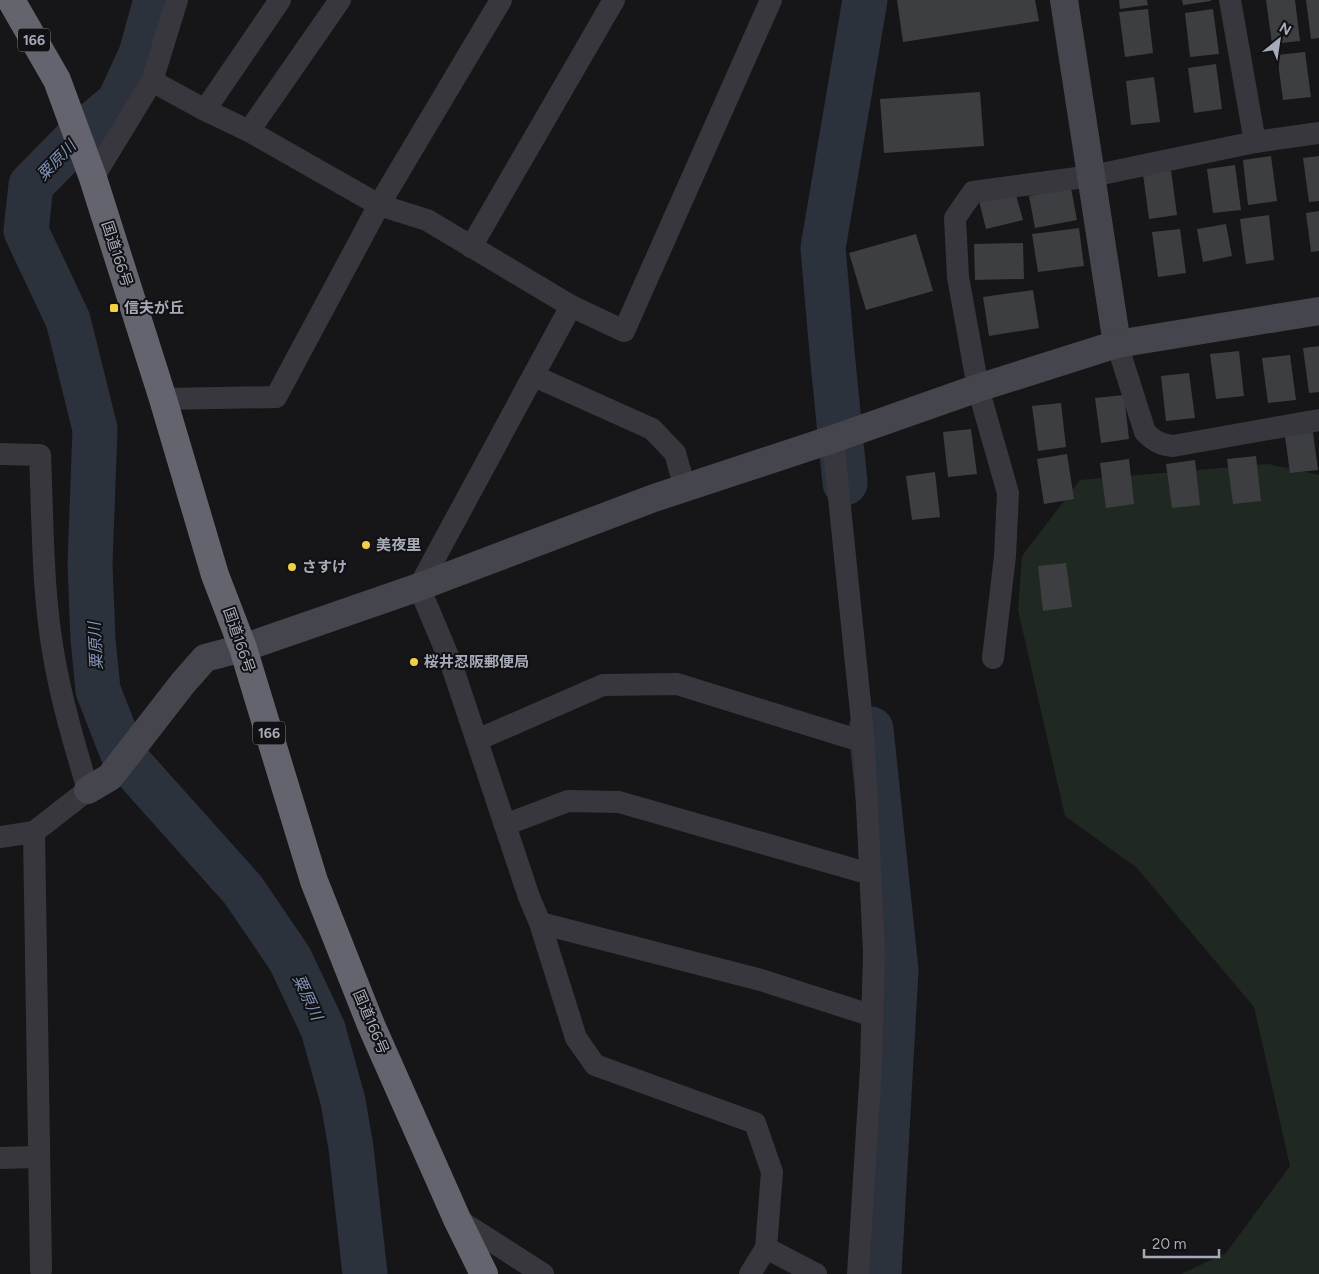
<svg xmlns="http://www.w3.org/2000/svg" width="1319" height="1274" viewBox="0 0 1319 1274" font-family="Figtree,'Noto Sans JP',sans-serif">
	<rect width="100%" height="100%" fill="#161618"/>
	<polygon fill="#202822" points="1268,464 1319,475 1319,1274 1181,1274 1226,1253 1290,1166 1254,1007 1137,868 1065,816 1018,610 1022,556 1080,480"/>
	<g fill="none" stroke-linecap="round" stroke-linejoin="round">
		<g stroke="#2b323c" stroke-width="45">
			<polyline points="156,0 141,54 119,102 78,137 31,185 26,231 68,320 95,429 90,564 93,639 98,690 124,757 243,890 290,959 323,1029 343,1101 351,1148 365,1274"/>
			<polyline points="845,483 832,352 823,248 865,0"/>
			<polyline points="871,729 896,970 879,1274"/>
		</g>
	</g>
	<g fill="#3d3e42">
		<polygon points="897,0 1035,0 1039,21 903,42"/>
		<polygon points="1119,0 1147,0 1148,5 1120,9"/>
		<polygon points="1182,0 1211,0 1211,1 1183,5"/>
		<polygon points="1266,0 1295,0 1300,41 1272,44"/>
		<polygon points="1306,0 1319,0 1319,38 1311,39"/>
		<polygon points="1148,9 1153,53 1125,57 1119,12"/>
		<polygon points="1213,9 1219,54 1190,57 1185,13"/>
		<polygon points="1305,52 1311,97 1283,100 1277,55"/>
		<polygon points="1216,64 1222,109 1194,113 1188,68"/>
		<polygon points="1154,77 1160,122 1131,125 1126,81"/>
		<polygon points="980,92 984,146 884,153 880,99"/>
		<polygon points="1271,156 1277,201 1248,205 1243,160"/>
		<polygon points="1319,156 1319,201 1309,202 1303,158"/>
		<polygon points="1235,165 1241,210 1213,213 1207,169"/>
		<polygon points="1171,170 1177,215 1149,219 1143,174"/>
		<polygon points="1014,188 1023,220 986,229 978,197"/>
		<polygon points="1071,188 1077,220 1035,228 1029,196"/>
		<polygon points="1319,211 1319,251 1311,252 1306,213"/>
		<polygon points="1269,215 1274,260 1246,264 1240,219"/>
		<polygon points="1226,224 1232,256 1203,262 1197,229"/>
		<polygon points="1079,228 1084,266 1038,272 1032,234"/>
		<polygon points="1180,229 1186,273 1158,277 1152,232"/>
		<polygon points="916,234 933,291 866,310 849,253"/>
		<polygon points="1023,243 1024,279 975,280 974,244"/>
		<polygon points="1033,290 1039,328 989,336 983,297"/>
		<polygon points="1319,346 1319,392 1309,393 1303,348"/>
		<polygon points="1239,351 1244,396 1216,399 1210,354"/>
		<polygon points="1290,355 1296,400 1268,403 1262,358"/>
		<polygon points="1189,373 1195,418 1166,421 1161,376"/>
		<polygon points="1124,395 1129,439 1101,443 1095,398"/>
		<polygon points="1061,403 1066,447 1038,451 1032,406"/>
		<polygon points="1312,425 1318,470 1290,473 1284,429"/>
		<polygon points="971,429 977,474 948,477 943,432"/>
		<polygon points="1067,454 1074,499 1044,504 1037,459"/>
		<polygon points="1256,456 1261,501 1233,504 1227,459"/>
		<polygon points="1129,459 1134,504 1106,508 1100,463"/>
		<polygon points="1195,460 1200,505 1172,508 1166,464"/>
		<polygon points="935,472 940,517 912,520 906,476"/>
		<polygon points="1066,563 1072,607 1043,611 1038,566"/>
	</g>
	<g fill="none" stroke-linecap="round" stroke-linejoin="round">
		<g stroke="#37373d" stroke-width="22">
			<polyline points="152,81 205,110 249,131 379,205 427,220 571,306 624,331 771,0"/>
			<polyline points="205,110 280,0"/>
			<polyline points="249,131 340,0"/>
			<polyline points="1255,142 1319,133"/>
			<polyline points="93,178 152,81 177,0"/>
			<polyline points="471,247 614,0"/>
			<polyline points="571,306 419,587 451,663 529,897 540,923 576,1038 595,1065 755,1123 772,1172 766,1248 816,1274"/>
			<path d="M1117 344 1145 432C1154 441 1161 445 1173 446L1319 420"/>
			<polyline points="534,376 652,429 675,453 685,488"/>
			<polyline points="163,399 276,397 379,205 501,0"/>
			<polyline points="833,439 864,742"/>
			<path d="M0 454 40 455C43 522 42 591 54 657 62 703 75 746 88 790L34 832 0 837"/>
			<polyline points="993,658 1005,556 1008,493 978,388 958,277 955,218 973,192 1092,176 1255,142 1230,0"/>
			<polyline points="477,740 603,685 677,684 864,742 874,952 871,1068 858,1274"/>
			<polyline points="505,825 568,801 619,802 870,874"/>
			<polyline points="34,832 41,1270"/>
			<polyline points="540,923 761,980 873,1016"/>
			<polyline points="0,1158 39,1157"/>
			<polyline points="457,1219 543,1274"/>
			<polyline points="750,1274 766,1248"/>
		</g>
		<g stroke="#45454d" stroke-width="28">
			<polyline points="1064,0 1117,344"/>
			<polyline points="88,790 110,777 183,683 205,658 243,648 419,587 654,498 833,439 978,388 1117,344 1319,311"/>
		</g>
		<polyline stroke="#63646e" stroke-width="28" points="11,0 57,80 93,178 163,399 215,575 243,648 314,881 371,1025 457,1219 484,1274"/>
	</g>
	<g fill="#f4d231" stroke="#111113" stroke-width="2">
		<rect x="109" y="303" width="10" height="10" rx="2.5"/>
		<circle cx="366" cy="545" r="5"/>
		<circle cx="292" cy="567" r="5"/>
		<circle cx="414" cy="662" r="5"/>
	</g>
	<g text-anchor="middle" stroke-width="4" stroke-linejoin="round" paint-order="stroke">
		<g fill="#111113" stroke="#7a7c86" stroke-width="1">
			<rect x="18" y="28.5" width="32" height="23" rx="4"/>
			<rect x="253" y="721.5" width="32" height="23" rx="4"/>
		</g>
		<g font-size="14" font-weight="bold" fill="#a7aab8">
			<text x="34" y="45">166</text>
			<text x="269" y="738">166</text>
		</g>
		<g font-size="15" fill="#a7aab8" stroke="#111113">
			<text transform="translate(117 254) rotate(72)" y="5">国道166号</text>
			<text transform="translate(239 640) rotate(71)" y="5">国道166号</text>
			<text transform="translate(371 1022) rotate(67)" y="5">国道166号</text>
		</g>
		<g font-size="15" font-weight="bold" fill="#a7aab8" stroke="#111113" text-anchor="start">
			<text x="124" y="313">信夫が丘</text>
			<text x="376" y="550">美夜里</text>
			<text x="302" y="572">さすけ</text>
			<text x="424" y="667">桜井忍阪郵便局</text>
		</g>
		<g font-size="16" font-style="italic" fill="#7e92b3" stroke="#111113">
			<text transform="translate(56 160) rotate(-46)" y="6">粟原川</text>
			<text transform="translate(95 646) rotate(-93)" y="6">粟原川</text>
			<text transform="translate(308 997) rotate(65)" y="6">粟原川</text>
		</g>
	</g>
	<g transform="translate(1279 40) rotate(30)" stroke="#111113" stroke-width="4" paint-order="stroke">
	<path d="M0-4L9 19L0 12L-9 19Z" fill="#a7aab8"/>
	<text y="-8" font-size="14" font-weight="bold" text-anchor="middle" fill="#a7aab8">N</text>
	</g>
	<path d="M1144 1249v8h75v-8" fill="none" stroke="#a7aab8" stroke-width="2.5"/>
	<text x="1152" y="1249" font-size="15" fill="#a7aab8" stroke="#111113" stroke-width="4" paint-order="stroke">20 m</text>
</svg>
